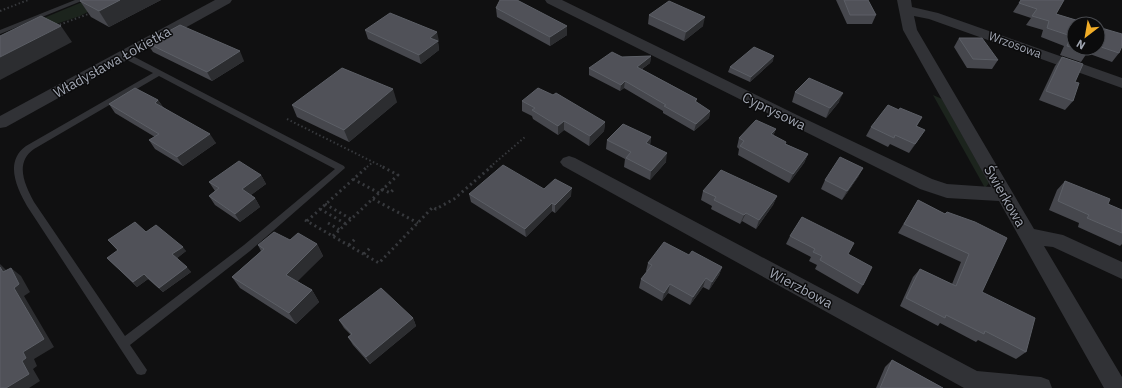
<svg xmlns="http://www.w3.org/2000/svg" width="1122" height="388" viewBox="0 0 1122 388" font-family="'IBM Plex Sans',sans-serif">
	<rect width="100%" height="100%" fill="#101011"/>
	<g fill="#1c241d">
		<polygon points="87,0 111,0 80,16 59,23 26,39 27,25"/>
		<polygon points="933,95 942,99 989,183 985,188"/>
	</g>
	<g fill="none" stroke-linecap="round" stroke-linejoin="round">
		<g stroke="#37393d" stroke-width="2" stroke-dasharray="1.5 2.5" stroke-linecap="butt">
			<polyline points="0,11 28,0"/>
			<polyline points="56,26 91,13"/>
			<polyline points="287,119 383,167"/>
			<polyline points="367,167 373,162"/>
			<polyline points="490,167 525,137"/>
		</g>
		<g stroke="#37393d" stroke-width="3" stroke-dasharray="2 3.5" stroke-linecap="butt">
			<polyline points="353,179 379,193"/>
			<polyline points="382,189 390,193 393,190"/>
			<polyline points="373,199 418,223"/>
			<polyline points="325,204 351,219"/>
			<polyline points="320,209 346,224"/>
			<polyline points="305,220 379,263 433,207 436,209 454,199 492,166"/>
			<polyline points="307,221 368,166"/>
			<polyline points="328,223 340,230"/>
			<polyline points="333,236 398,175 381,166"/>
			<polyline points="349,245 355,239"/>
			<polyline points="364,254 371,247"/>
		</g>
		<g fill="#313236" fill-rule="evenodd">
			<polygon points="75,0 84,0 0,34 0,30"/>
			<path d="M121 53H127L344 166 345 168 250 251 130 345 147 370 145 374 141 375 137 374 27 206C17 188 4 162 26 146L153 73 121 57ZM159 76 335 169 244 245 125 336 34 202C25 185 14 163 34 149Z"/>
		</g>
		<g fill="#313236" fill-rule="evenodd">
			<polygon points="215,0 232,0 230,3 6,127 0,128 0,116"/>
			<polygon points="545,0 562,0 797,115 932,179 947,184 991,187 903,30 897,0 911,0 912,7 938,13 1122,78 1122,88 929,19 914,16 917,30 1034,229 1063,235 1122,262 1122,279 1053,247 1044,246 1122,377 1122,388 1104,388 999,201 947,198 920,189 547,3"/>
			<polygon points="569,156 575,158 977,371 1041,377 1049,380 1052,388 964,388 563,166 560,162 563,158"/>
		</g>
	</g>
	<g fill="#46474d">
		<polygon points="81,0 161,0 109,27 91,17 80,1"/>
		<polygon points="836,0 868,0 876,15 872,24 847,24"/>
		<polygon points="1021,0 1056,14 1089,24 1074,48 1098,48 1098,27 1119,53 1112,62 1087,53 1081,62 1060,55 1064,46 1041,37 1043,30 1026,25 1031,18 1013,12"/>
		<polygon points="496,8 567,35 550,46 497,17"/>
		<polygon points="649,15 703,26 684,41 648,24"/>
		<polygon points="365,30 439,41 438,42 439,50 421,64 368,39"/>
		<polygon points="959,38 998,60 992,69 967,68 954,47"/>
		<polygon points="147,43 244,61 212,81 153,52"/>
		<polygon points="651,56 650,63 642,69 697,99 696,102 710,111 709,118 694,131 663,113 663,111 624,88 620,91 589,75 589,68 622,57"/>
		<polygon points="1062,57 1075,82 1073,101 1065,110 1039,100 1055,66"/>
		<polygon points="773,61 750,82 728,72 730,67"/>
		<polygon points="795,92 839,102 826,118 792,102"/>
		<polygon points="158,100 163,107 216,143 183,166 155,149 149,140 155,137 115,113 109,104"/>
		<polygon points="522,101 605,122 604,131 589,146 564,130 558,135 533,119 532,116 522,111"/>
		<polygon points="397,102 349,142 297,117 292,105"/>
		<polygon points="899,110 922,117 917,126 919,139 909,153 890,144 888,147 866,136 871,127"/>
		<polygon points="776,129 773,136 786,144 808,154 804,163 789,183 738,155 739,149 737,147 739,138"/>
		<polygon points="651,137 650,145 666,162 650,180 624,167 625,159 606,149 607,140"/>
		<polygon points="863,168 858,177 842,200 821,189 825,180"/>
		<polygon points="261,175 266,184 251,195 255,198 260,207 240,222 215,205 209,196 215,191 209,182"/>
		<polygon points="1065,181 1108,204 1122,210 1122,244 1120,246 1078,227 1079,223 1049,210 1057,190"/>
		<polygon points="544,189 571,196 555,213 552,211 526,237 471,202 469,194"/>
		<polygon points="703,191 777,196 773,205 756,229 742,221 740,224 711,209 712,206 701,200"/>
		<polygon points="918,200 945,214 975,222 982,292 1026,352 1016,359 978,340 976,342 940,323 938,326 900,306 913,277 920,269 952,284 961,262 898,233"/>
		<polygon points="146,232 186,251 177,258 191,272 163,292 148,279 137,287 107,258 118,251 108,240"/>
		<polygon points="790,236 848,254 863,285 858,294 815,269 817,265 809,261 811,257 786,244"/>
		<polygon points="290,240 317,244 323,256 297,281 312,290 319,302 296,324 240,288 232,277 261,251 258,245"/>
		<polygon points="689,255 722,267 719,275 709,290 703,287 690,305 668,293 662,301 639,288 641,279 647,272 646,271 648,263"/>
		<polygon points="413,318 416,326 370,364 353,345 348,337 351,335 344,328 339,320"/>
		<polygon points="892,360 943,388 876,388 885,367"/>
	</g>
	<g fill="#2c2d30">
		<polygon points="120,0 161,0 109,27 99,11"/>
		<polygon points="705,17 703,26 684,41 686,32"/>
		<polygon points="61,26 72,42 0,80 0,57"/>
		<polygon points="567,26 567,35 550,46 550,37"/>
		<polygon points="437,32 439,41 438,42 439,50 421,64 419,55 430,38"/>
		<polygon points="240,51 244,61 212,81 207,72"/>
		<polygon points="651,56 650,63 636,73 637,67"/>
		<polygon points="774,56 773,61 750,82 751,77"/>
		<polygon points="625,81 624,88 620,91 621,85"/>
		<polygon points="393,89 397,102 349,142 344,130"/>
		<polygon points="843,93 839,102 826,118 830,108"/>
		<polygon points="158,100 164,109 155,103"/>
		<polygon points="710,111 709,118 694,131 696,124"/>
		<polygon points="564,121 564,130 558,135 558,126"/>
		<polygon points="605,122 604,131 589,146 590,136"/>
		<polygon points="776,129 772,138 771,134"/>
		<polygon points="925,130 919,139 909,153 915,144"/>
		<polygon points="210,134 216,143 183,166 177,157"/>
		<polygon points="651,137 650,146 646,143"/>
		<polygon points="667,153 666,162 650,180 651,171"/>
		<polygon points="808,154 804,163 789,183 793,174"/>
		<polygon points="863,168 858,177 842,200 847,191"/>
		<polygon points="261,175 266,184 247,198 242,189"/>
		<polygon points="572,188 571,196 555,213 555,205"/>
		<polygon points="777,196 773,205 756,229 759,220"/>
		<polygon points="255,198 260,207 240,222 235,214"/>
		<polygon points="552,203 552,211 526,237 525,229"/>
		<polygon points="746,213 742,221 740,224 744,215"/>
		<polygon points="317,244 323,256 293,286 286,275"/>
		<polygon points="183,247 186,251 176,259 172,254"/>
		<polygon points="0,264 6,270 13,280 3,272 0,267"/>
		<polygon points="187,267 191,272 163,292 159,288"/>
		<polygon points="722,267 719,275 709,290 712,282"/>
		<polygon points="11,268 21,276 30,292 24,296 54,347 34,359 37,366 33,369 40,381 29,388 6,388 22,361 23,352"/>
		<polygon points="144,274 148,279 137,287 133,282"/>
		<polygon points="706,278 703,287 690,305 693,297"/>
		<polygon points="670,284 668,293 662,301 664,293"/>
		<polygon points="312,290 319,302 296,324 289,313"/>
		<polygon points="413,318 416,326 370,364 366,357"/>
	</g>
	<g fill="#505158" stroke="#5c5f66">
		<polygon points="81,0 120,0 99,11 80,1"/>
		<polygon points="500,0 517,0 567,26 550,37 496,8"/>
		<polygon points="844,0 868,0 876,15 850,15"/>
		<polygon points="1021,0 1064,0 1056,14 1089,24 1074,24 1074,48 1067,46 1071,36 1047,28 1049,21 1032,16 1037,9 1019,3"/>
		<polygon points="669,1 705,17 686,32 649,15"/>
		<polygon points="390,13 437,32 430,38 438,41 419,55 365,30"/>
		<polygon points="41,16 61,26 0,57 0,36"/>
		<polygon points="180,25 240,51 207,72 147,43"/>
		<polygon points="1098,27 1122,34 1122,46 1119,53 1098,46"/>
		<polygon points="959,38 982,38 998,60 973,59"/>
		<polygon points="754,47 774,56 751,77 730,67"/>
		<polygon points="1074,48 1090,48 1088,53"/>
		<polygon points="612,52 622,57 651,56 637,67 697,99 695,101 710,111 696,124 664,106 666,105 625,81 621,85 589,68"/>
		<polygon points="1062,57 1083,64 1075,82 1079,83 1073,101 1046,91"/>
		<polygon points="342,68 393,89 344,130 292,105"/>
		<polygon points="809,78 843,93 830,108 795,92"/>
		<polygon points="135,88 158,100 155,103 210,134 177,157 149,140 159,134 109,104"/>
		<polygon points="538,88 553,95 556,93 605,122 590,136 564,121 558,126 532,110 535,108 522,101"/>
		<polygon points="888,105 899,110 900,108 922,117 916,126 925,130 915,144 895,135 894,138 871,127"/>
		<polygon points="756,120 776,129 771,134 786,142 785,144 808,154 793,174 740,146 744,141 739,138"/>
		<polygon points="623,124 651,137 646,143 667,153 651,171 626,158 631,152 607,140"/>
		<polygon points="840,157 863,168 847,191 825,180"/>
		<polygon points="239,161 261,175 242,189 255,198 235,214 209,196 219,188 209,182"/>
		<polygon points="503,165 544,189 555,179 572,188 555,205 552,203 525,229 469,194"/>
		<polygon points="721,170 777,196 759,220 746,213 744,215 714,200 716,197 703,191"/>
		<polygon points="1065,181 1110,199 1108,204 1122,210 1122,233 1087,218 1089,215 1058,201"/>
		<polygon points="918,200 945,214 947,212 975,222 1007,238 982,292 1035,318 1026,352 985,331 984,334 946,315 945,318 906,298 920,269 956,286 969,254 904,224"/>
		<polygon points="802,217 854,243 848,254 872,267 863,285 820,260 822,256 813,252 815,249 790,236"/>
		<polygon points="135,222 146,232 156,225 183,247 172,254 187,267 159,288 144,274 133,282 107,258 118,250 108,240"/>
		<polygon points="274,232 290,240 298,233 317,244 286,275 312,290 289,313 232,277 264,249 258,245"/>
		<polygon points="664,242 689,255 692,251 722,267 712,282 706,278 693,297 670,284 664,293 641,279 652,265 648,263"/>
		<polygon points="0,267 3,272 11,268 19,284 14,288 44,339 23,352 26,358 22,361 29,374 6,388 0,388"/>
		<polygon points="381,288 413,318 366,357 348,337 352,334 339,320"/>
		<polygon points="892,360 943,388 880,388"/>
	</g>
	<g text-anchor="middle" stroke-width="3" stroke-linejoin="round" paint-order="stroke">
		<g font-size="12" fill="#a1a6b2" stroke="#0b0b0c">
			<text transform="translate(1015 45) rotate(20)" y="4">Wrzosowa</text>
		</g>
		<g font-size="14" fill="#a1a6b2" stroke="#0b0b0c">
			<text transform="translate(112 62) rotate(-29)" y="5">Władysława Łokietka</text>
			<text transform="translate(774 111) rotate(26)" y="5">Cyprysowa</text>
			<text transform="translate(1005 196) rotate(60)" y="5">Świerkowa</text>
			<text transform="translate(801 288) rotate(28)" y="5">Wierzbowa</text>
		</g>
	</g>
	<g transform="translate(1086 36) rotate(211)"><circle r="19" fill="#0b0b0c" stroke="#47494e"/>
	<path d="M0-3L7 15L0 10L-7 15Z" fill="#f2ad27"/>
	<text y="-6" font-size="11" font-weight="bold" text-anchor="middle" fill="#a1a6b2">N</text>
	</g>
</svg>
